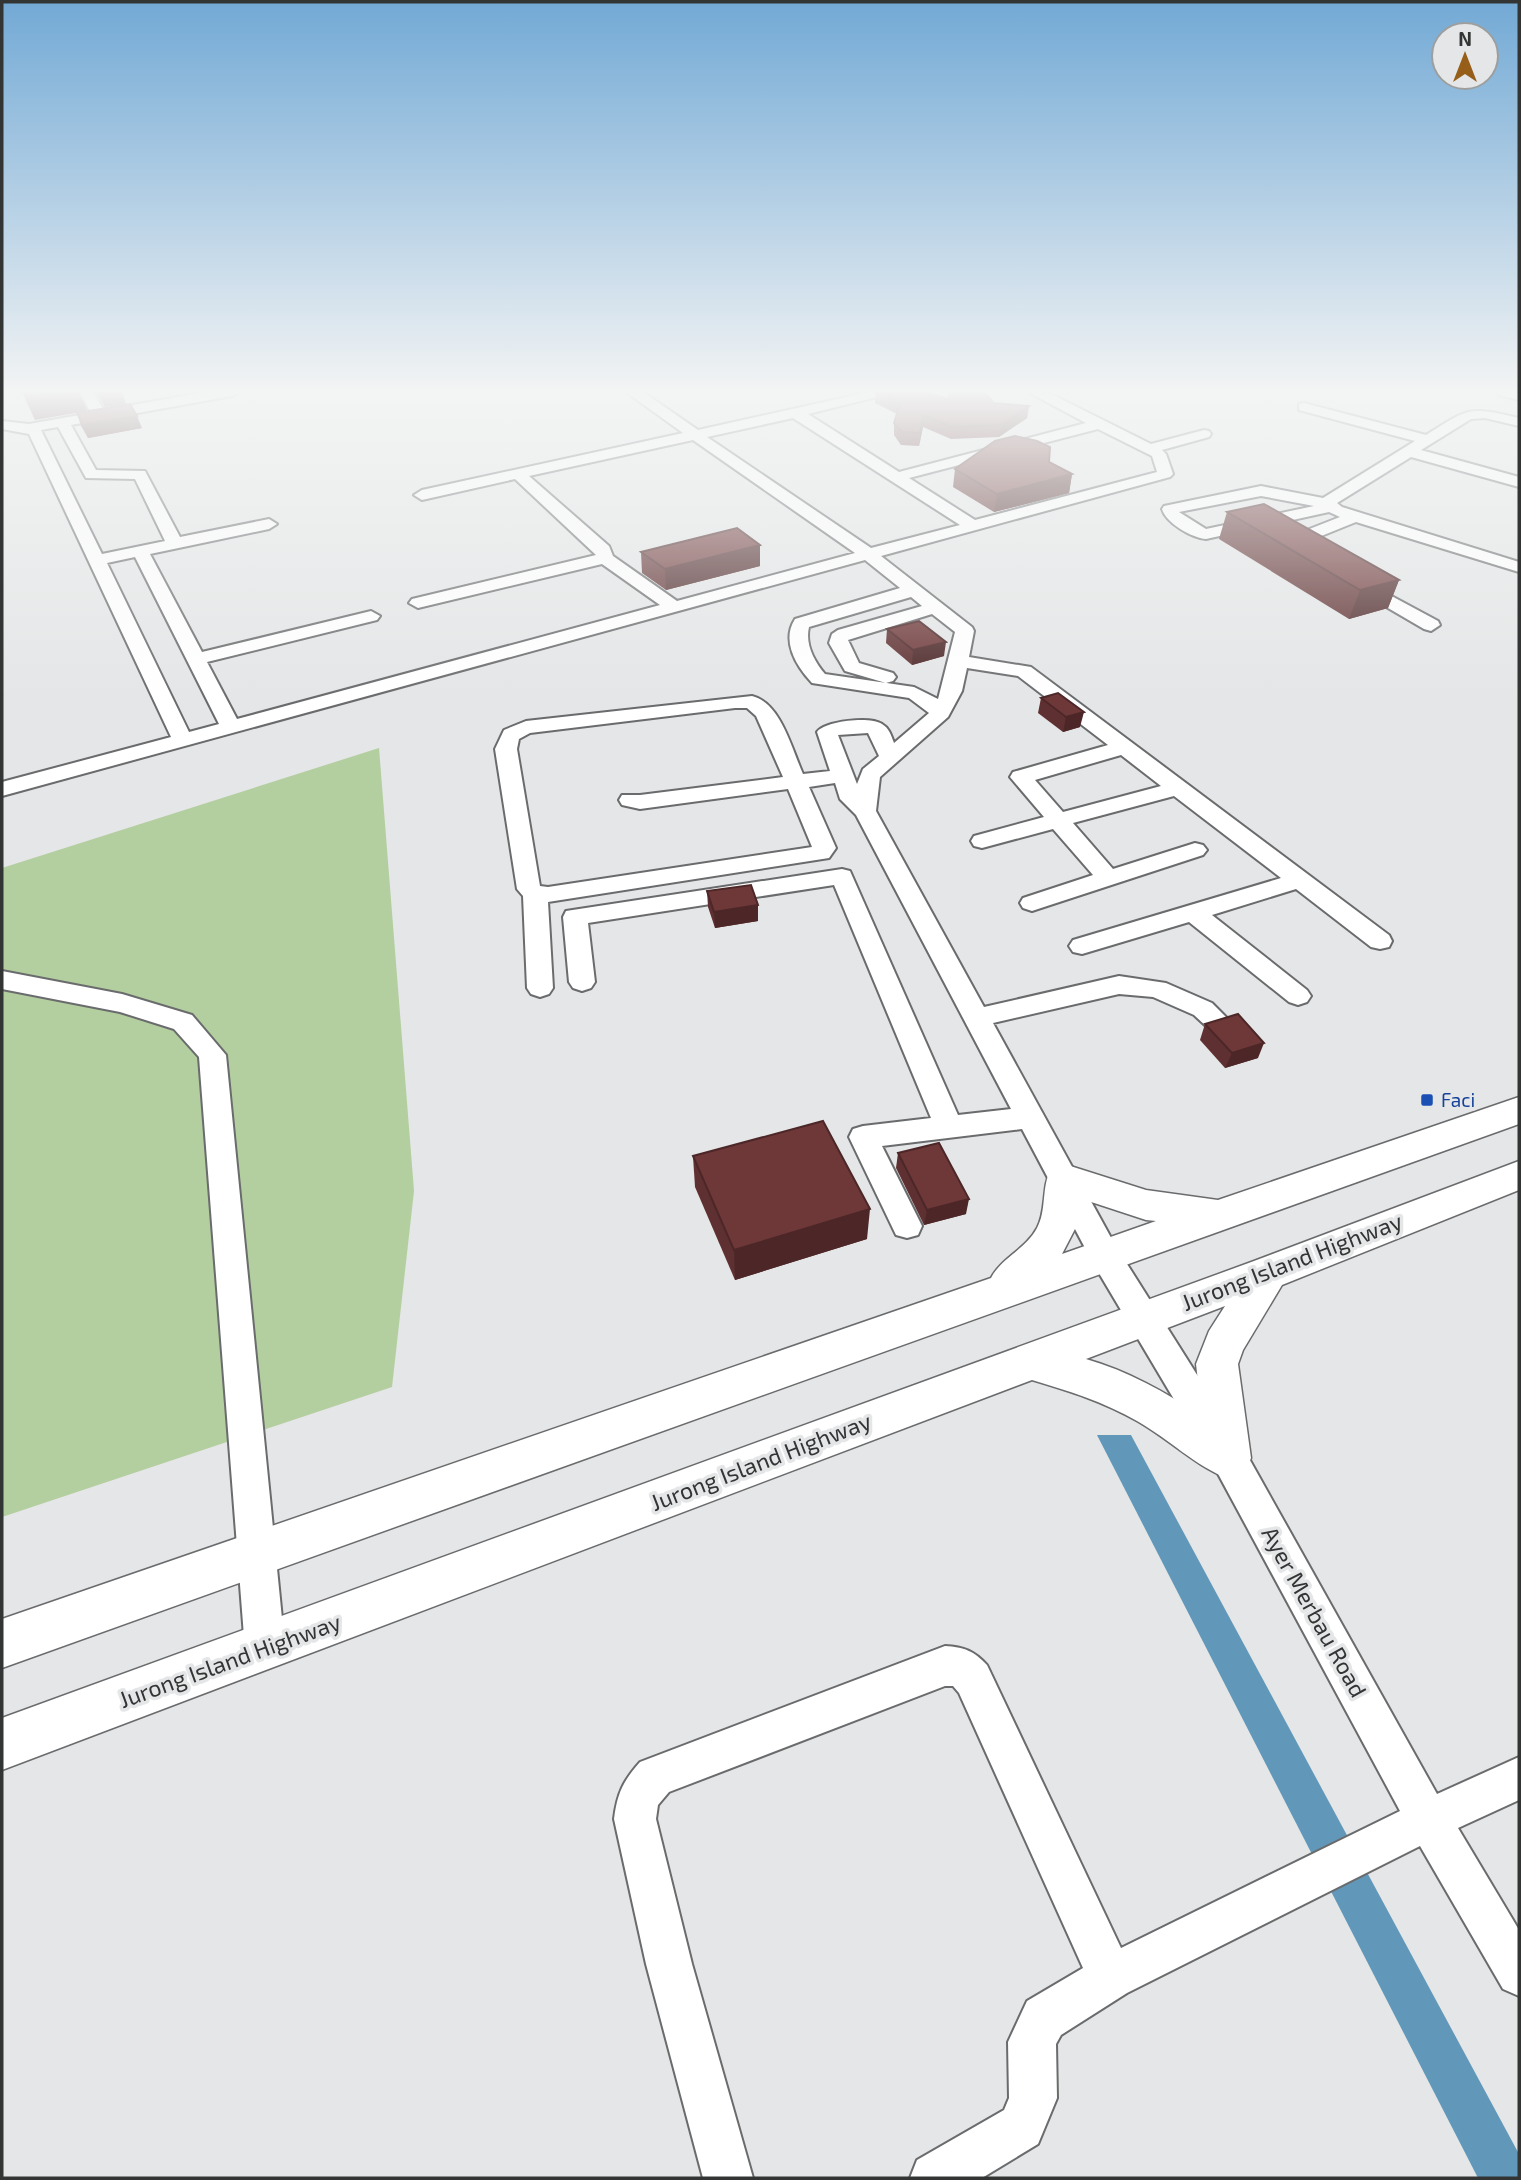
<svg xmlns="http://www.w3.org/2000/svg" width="1521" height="2180" viewBox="0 0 1521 2180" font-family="'Exo 2',sans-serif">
	<rect width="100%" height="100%" fill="#e4e6e7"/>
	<polygon fill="#b3ce9f" points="379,748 414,1191 392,1387 2,1517 2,868"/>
	<polygon fill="#6198b9" points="1097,1435 1131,1435 1519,2154 1519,2178 1478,2178"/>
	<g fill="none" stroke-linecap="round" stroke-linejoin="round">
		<g stroke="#6a6b6d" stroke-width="4">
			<g id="minor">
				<path d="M79 392H93L104 410 206 392H239L232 396 71 425 96 470 145 471 180 537 269 519 277 524 269 529 150 554 202 652 371 611 380 616 377 620 207 662 237 719 660 605 602 564 418 608 409 603 412 599 596 555 515 479 422 500 414 495 422 490 683 433 626 392H643L698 430 869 392H897L808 414 899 472 1086 423 1028 392H1047L1151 444 1204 430 1209 431 1211 434 1209 437 1162 450 1166 454 1173 474 1170 477 881 556 972 627 974 631 969 657 1031 667 1389 935 1392 941 1389 947 1380 949 1371 947 1296 889 1212 915 1307 990 1311 996 1307 1002 1298 1005 1289 1002 1189 922 1082 954 1073 952 1069 946 1073 940 1281 878 1174 796 1073 823 1113 869 1195 843 1203 845 1207 850 1203 855 1041 908 1032 911 1023 908 1020 903 1023 898 1093 875 1053 829 982 848 974 846 971 841 974 836 1044 817 1010 777 1013 772 1108 745 1018 676 967 668 962 691 948 717 880 777 876 811 984 1007 1119 976 1166 983 1212 1003 1229 1020 1225 1027 1216 1029 1207 1027 1194 1015 1153 997 1119 994 993 1023 1115 1245 1242 1446 1437 1794 1519 1757V1800L1458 1828 1519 1930V1996L1503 1989 1420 1846 1127 1993 1061 2035 1056 2044 1057 2098 1038 2144 982 2178H910L917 2160 1004 2110 1009 2098 1008 2042 1027 2001 1083 1968 959 1693 953 1686H945L669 1792 658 1805 656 1819 692 1964 753 2178H703L646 1964 614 1819C617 1794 623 1781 640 1762L945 1646C964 1647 974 1651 987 1665L1121 1948 1400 1811 1216 1470 1093 1263 1022 1129 882 1146 922 1226 918 1235 907 1238 896 1235 849 1137 853 1129 863 1126 931 1118 834 885 588 923 595 982 591 988 582 991 573 988 569 982 563 917 566 911 842 869 850 871 958 1115 1011 1109 856 815 840 799 835 783 809 787 836 848 829 858 548 902 553 988 549 994 540 997 531 994 527 988 523 896 517 889 495 749 504 730 526 721 752 696C781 703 792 750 803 774L830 771 817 732C825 721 870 716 882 724 889 728 891 735 894 743L929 713 909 698 812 683C796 666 781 641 795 619L900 588 865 560 2 796V782L171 737 29 434 2 429V421L29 424 91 413ZM793 418 960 525 871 548 707 437ZM58 427 86 478 135 479 165 541 102 554 41 430ZM1098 429 1152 456 1157 472 975 520 909 478ZM693 440 855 553 677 601 613 556 609 546 529 476ZM135 557 219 724 189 732 107 563ZM911 597 922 606 838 630 832 634 829 643 845 671 886 683 893 681 896 677 893 673 859 663 848 640 932 614 955 632 938 699 914 687 825 674C814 661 805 644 809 627ZM735 708H747L756 716 783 777 640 795H622L619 800 622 805 640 809 788 789 812 847 548 887 540 886 517 749 519 739 530 733ZM868 733 879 756 863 769 857 784 838 735ZM1121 755 1161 786 1063 812 1035 780Z"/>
				<polygon points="1497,392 1519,392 1519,400 1499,395"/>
				<path d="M1304 403 1426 435C1469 408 1468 406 1519 418V426L1485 418 1471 419 1421 450 1519 477V487L1411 457 1337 503 1342 507 1519 562V572L1356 522 1304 543 1312 552 1310 556H1298L1287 544 1289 537 1340 517 1329 512 1206 539C1192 538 1166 523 1162 509L1164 506 1261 486 1323 498 1415 441 1299 410V404ZM1261 496 1314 506 1206 529 1179 512Z"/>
				<polygon points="1358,578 1438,621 1440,625 1431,631 1424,629 1352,587 1349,583 1352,579"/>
				<polygon points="2,971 122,994 192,1015 226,1055 285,1649 279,1663 265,1669 251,1663 245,1649 199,1057 174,1029 120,1012 2,989"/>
			</g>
		</g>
		<g stroke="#6a6b6d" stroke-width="3">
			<g id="major">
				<path d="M1519 1097V1124L2 1668V1619L991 1278C1001 1258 1026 1249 1037 1228 1047 1210 1041 1187 1051 1169L1064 1164 1146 1190 1218 1200ZM1082 1199 1146 1220 1156 1221 1062 1254 1076 1227Z"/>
				<path d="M1519 1161V1190L1282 1285 1243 1350 1238 1364 1251 1458 1245 1473 1229 1479C1195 1466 1169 1439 1137 1421 1104 1402 1069 1391 1032 1380L2 1770V1718L1254 1261ZM1225 1306 1209 1331 1196 1364 1202 1416C1165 1392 1128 1371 1086 1359Z"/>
			</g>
		</g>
		<use href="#minor" fill="#fff" fill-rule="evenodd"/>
		<use href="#major" fill="#fff" fill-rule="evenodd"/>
	</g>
	<g fill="#5f3031">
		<polygon points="22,392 80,392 35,420"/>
		<polygon points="96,392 122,392 126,404 105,407"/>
		<polygon points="876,392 908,392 948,399 1029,406 1027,418 999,437 951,439 923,427 919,446 901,445 894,435 894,423 897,414 875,403"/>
		<polygon points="77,413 142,428 88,438 81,426"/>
		<polygon points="1049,462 1072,474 1069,493 994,512 953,487 955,469"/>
		<polygon points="1227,512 1399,580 1388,608 1349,619 1219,539"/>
		<polygon points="641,552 760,566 666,590 642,573"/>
		<polygon points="887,629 944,656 912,665 886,643"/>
		<polygon points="1041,698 1080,727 1063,732 1038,713"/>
		<polygon points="707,891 758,905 758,921 715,928 708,907"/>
		<polygon points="1205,1024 1258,1058 1225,1068 1200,1040"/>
		<polygon points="898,1153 966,1214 924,1225 896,1168"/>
		<polygon points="693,1156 867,1239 735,1280 695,1187"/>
	</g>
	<g fill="#4d2728">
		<polygon points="100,392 122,392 126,404 105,407"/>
		<polygon points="80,393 87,411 35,420 28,401"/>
		<polygon points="1029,406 1027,418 999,437 1001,425"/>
		<polygon points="924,415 923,427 919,446 920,433"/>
		<polygon points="137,416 142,428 88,438 83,425"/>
		<polygon points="1072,474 1069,493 994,512 997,494"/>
		<polygon points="760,545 760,566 666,590 665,569"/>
		<polygon points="1399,580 1388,608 1349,619 1360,590"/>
		<polygon points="946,642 944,656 912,665 913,650"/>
		<polygon points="1084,712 1080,727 1063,732 1066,717"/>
		<polygon points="758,905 758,921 715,928 714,912"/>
		<polygon points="1264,1043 1258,1058 1225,1068 1232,1053"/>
		<polygon points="969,1199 966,1214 924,1225 927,1210"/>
		<polygon points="870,1209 867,1239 735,1280 734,1250"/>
	</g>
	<g fill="#6e3839" stroke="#4d2728" stroke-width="2">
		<polygon points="24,392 80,392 80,393 28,401"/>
		<polygon points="879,392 929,393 948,399 950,392 984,392 994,403 1029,406 1001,425 952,427 924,415 920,433 902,432 894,423 900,404"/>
		<polygon points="130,404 137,416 83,425 77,413"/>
		<polygon points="1015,436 1037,441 1050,447 1049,462 1072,474 997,494 955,469 995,441"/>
		<polygon points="1264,504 1399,580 1360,590 1227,512"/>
		<polygon points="737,528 760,545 665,569 641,552"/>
		<polygon points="919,621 946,642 913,650 887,629"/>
		<polygon points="1058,693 1084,712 1066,717 1041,698"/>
		<polygon points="751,885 758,905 714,912 707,891"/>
		<polygon points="1238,1014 1264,1043 1232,1053 1205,1024"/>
		<polygon points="823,1121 870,1209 734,1250 693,1156"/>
		<polygon points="939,1143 969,1199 927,1210 898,1153"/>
	</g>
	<linearGradient id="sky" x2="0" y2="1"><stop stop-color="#72a9d5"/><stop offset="0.56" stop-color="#f3f4f4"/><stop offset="1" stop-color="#f3f4f4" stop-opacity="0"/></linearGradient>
	<rect width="1521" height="698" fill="url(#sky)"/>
	<rect fill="#1a4fb4" stroke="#e4e6e7" stroke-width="2.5" x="1420" y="1093" width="14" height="14" rx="3.5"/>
	<g text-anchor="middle" stroke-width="7" stroke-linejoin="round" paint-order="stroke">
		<g font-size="19" fill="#164399" stroke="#e4e6e7" text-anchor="start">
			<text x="1441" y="1107">Faci</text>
		</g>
		<g font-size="23" fill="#333434" stroke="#e4e6e7">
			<text transform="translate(1292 1262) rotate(-21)" y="8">Jurong Island Highway</text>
			<text transform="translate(761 1462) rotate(-21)" y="8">Jurong Island Highway</text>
			<text transform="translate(1314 1612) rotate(61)" y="8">Ayer Merbau Road</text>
			<text transform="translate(230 1661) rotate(-20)" y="8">Jurong Island Highway</text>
		</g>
	</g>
	<rect width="1521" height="2180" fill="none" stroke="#333434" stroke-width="7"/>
	<g transform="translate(1465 56)"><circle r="33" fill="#e4e6e7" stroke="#9d9f9f" stroke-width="2"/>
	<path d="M0-5L12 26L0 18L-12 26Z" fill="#975e1a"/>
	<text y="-10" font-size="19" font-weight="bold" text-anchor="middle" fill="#333434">N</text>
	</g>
</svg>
